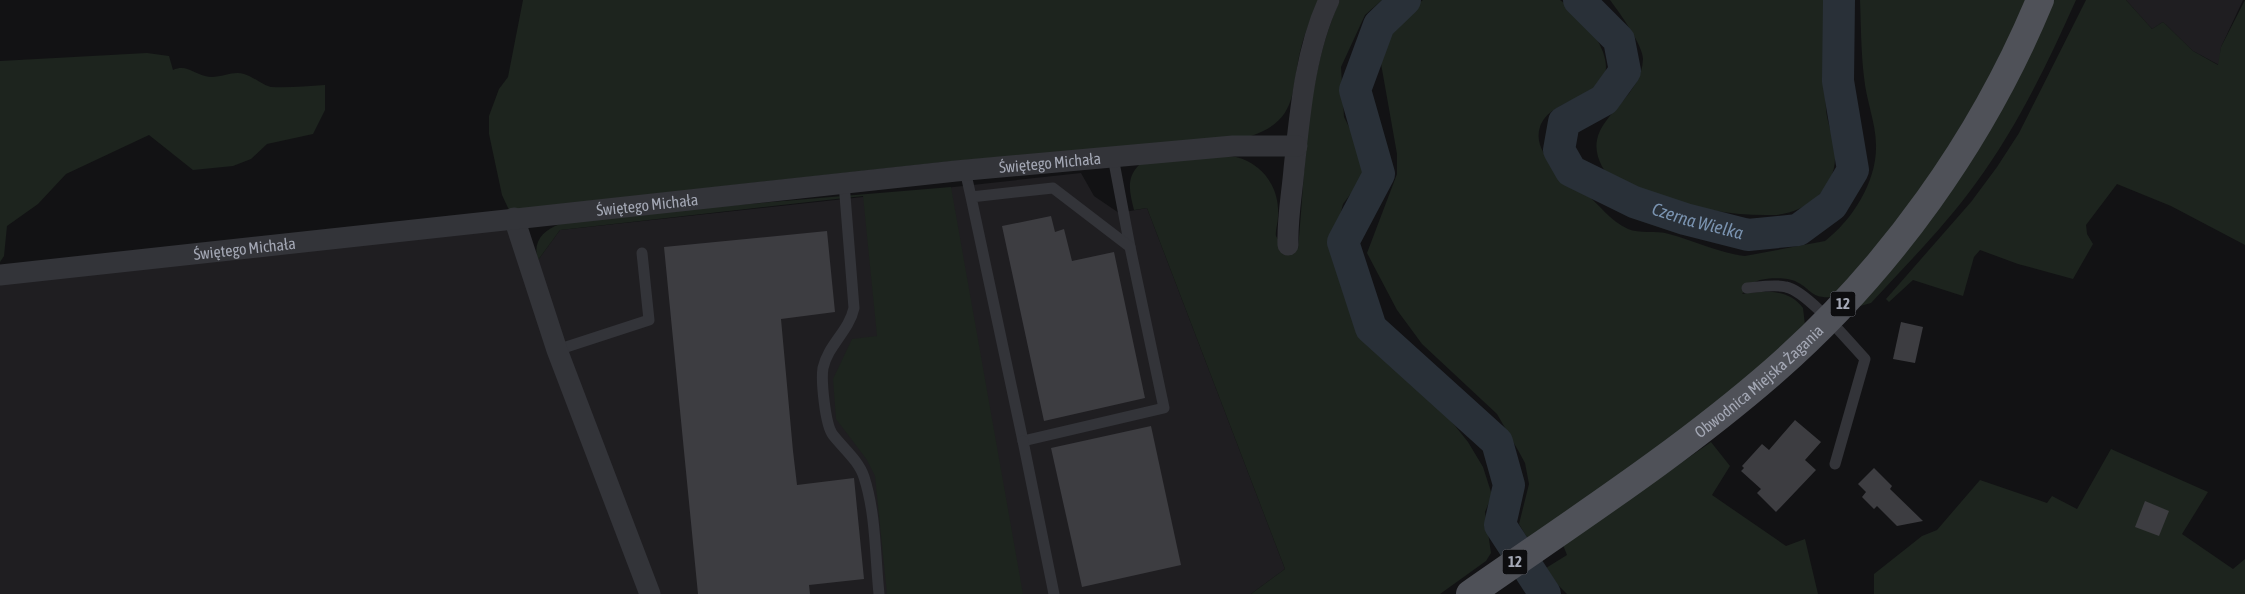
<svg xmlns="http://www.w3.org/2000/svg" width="2245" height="594" viewBox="0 0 2245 594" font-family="'Asap Condensed',sans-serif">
	<rect width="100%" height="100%" fill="#121214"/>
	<g fill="#1f1e21">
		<polygon points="2126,0 2243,0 2221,47 2219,65 2193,51 2163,22 2152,29"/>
		<polygon points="1081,173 1094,196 1119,213 1147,208 1285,569 1251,594 0,594 0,275 514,218 538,260 560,230"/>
	</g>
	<g fill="#1d241e">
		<path d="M523 0H1318C1312 17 1304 34 1300 52 1291 92 1298 120 1251 136L953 161 509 210 502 195 489 134V116L499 89 508 77Z"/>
		<path d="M1340 0H1382L1365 15 1341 67 1344 117 1365 159 1361 180 1343 204 1333 243 1338 276 1353 317 1380 353 1436 402 1468 442 1483 467 1492 495 1485 512 1491 553 1486 561 1440 594H1251L1285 569 1147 208 1134 210C1130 193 1125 178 1140 164 1163 162 1216 153 1236 157 1264 164 1280 189 1278 217 1278 223 1275 231 1276 236 1279 245 1291 246 1298 249 1306 166 1305 77 1340 0Z"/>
		<path d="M1423 0H1560C1578 13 1595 31 1603 52 1621 103 1552 92 1540 127 1531 154 1567 178 1584 192 1599 204 1610 221 1628 229 1639 234 1656 230 1669 234 1695 241 1719 253 1745 256L1825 241C1853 219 1877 181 1876 145 1876 123 1866 100 1864 77 1861 52 1861 26 1860 0H2029L2010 44 1920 194 1833 297C1810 299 1812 289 1795 281 1786 277 1761 277 1753 283 1749 286 1745 291 1742 294 1764 291 1788 288 1803 308L1805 325 1724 400 1528 539 1519 524 1529 484 1525 463 1519 452 1497 414 1422 344 1397 310 1367 253 1397 174V154L1380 58C1385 34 1403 14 1423 0Z"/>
		<path d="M1610 0H1826C1823 36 1824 73 1826 109 1827 124 1835 139 1835 154 1837 188 1806 214 1773 215 1735 216 1699 209 1662 199 1647 194 1629 191 1616 182 1603 173 1594 155 1597 140 1602 113 1642 94 1643 59 1643 45 1619 12 1610 0Z"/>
		<path d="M2051 0H2076C2048 63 2017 127 1976 183 1945 226 1907 264 1871 303L1853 308Z"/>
		<polygon points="2086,0 2126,0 2152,29 2163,22 2193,51 2218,65 2221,47 2245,0 2245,245 2171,206 2117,184 2086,225 2087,234 2093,244 2073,279 2018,264 1980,250 1974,257 1963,296 1913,280 1889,302 1886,299 1971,202 1997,167 2019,133"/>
		<path d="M147 53 169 56 173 70C186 64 193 73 205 76 218 80 232 70 244 74 252 76 264 86 271 87 289 88 307 86 325 85V110L313 134 267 144 251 159 233 166 193 170 149 135 66 174 38 204 7 226 4 256 0 262V61Z"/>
		<path d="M951 187 1023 594H887L875 476 867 460 836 419 833 379 852 339 877 336 863 196 560 230 538 260C532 242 543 230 560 224L665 211Z"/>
		<polygon points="1711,442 1730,466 1712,495 1786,546 1805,539 1818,594 1567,594 1557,584 1546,568 1567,555 1563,545"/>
		<polygon points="2111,449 2208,492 2182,534 2233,569 2245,559 2245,594 1874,594 1874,574 1922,536 1937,530 1980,480 2047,503 2052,496 2077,509"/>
	</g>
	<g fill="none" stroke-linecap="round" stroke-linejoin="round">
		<g stroke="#293038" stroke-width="32">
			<polyline points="1405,0 1379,25 1355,90 1379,174 1343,242 1371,328 1497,442 1509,485 1500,525 1545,594"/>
			<path id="s1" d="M1579 0 1619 40 1625 71 1604 100 1564 122 1559 150 1571 171 1634 202 1685 219 1748 235 1798 230 1832 205 1853 170 1838 81 1839 0"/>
		</g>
	</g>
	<g fill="#3d3d41">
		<polygon points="1051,216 1055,232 1064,229 1072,261 1114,252 1145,398 1044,421 1002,226"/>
		<polygon points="827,231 835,312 781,319 793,451 797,485 854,478 864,579 809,585 810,594 698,594 664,247"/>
		<polygon points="1901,322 1923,327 1915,363 1893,359"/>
		<polygon points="1795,420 1821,442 1805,460 1816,470 1776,512 1757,493 1761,489 1741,471 1744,468 1742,466 1762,444 1769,450"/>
		<polygon points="1151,426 1181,565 1082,587 1051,448"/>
		<polygon points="1874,468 1892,486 1890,489 1923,521 1897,526 1877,506 1874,509 1862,497 1866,492 1858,484"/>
		<polygon points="2145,501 2169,511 2159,536 2135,527"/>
	</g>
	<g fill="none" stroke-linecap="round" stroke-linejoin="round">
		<g stroke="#333439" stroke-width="11">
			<polyline points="1113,157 1130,247"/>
			<polyline points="965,170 971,197 1023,441 1164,408 1130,247 1053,188 971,197"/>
			<path d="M844 183 854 308C849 331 828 345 823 368 821 380 825 425 833 435 843 448 859 461 864 477 876 514 875 556 879 594"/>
			<path d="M1747 288C1759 287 1774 284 1786 287 1807 291 1849 342 1865 359L1835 464"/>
			<polyline points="557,350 649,320 642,253"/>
			<polyline points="1023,441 1054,594"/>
		</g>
		<g stroke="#333439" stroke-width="21">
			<polyline points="514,218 557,350 650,594"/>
			<path d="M1288 245C1287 219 1292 194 1294 169 1300 113 1305 51 1329 0"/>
			<path id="s2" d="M0 275 956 171 1233 146H1297"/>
		</g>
		<path stroke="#4f5158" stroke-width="28" id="s3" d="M1470 594C1573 522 1680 453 1775 370 1889 270 1982 140 2040 0"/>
	</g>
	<g text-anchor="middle" stroke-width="4" stroke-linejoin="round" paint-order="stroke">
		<g fill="#0d0d0f" stroke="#777a83" stroke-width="1">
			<rect x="1830.5" y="291.5" width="25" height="25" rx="4"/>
			<rect x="1502.5" y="549.5" width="25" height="25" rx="4"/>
		</g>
		<g font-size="15" font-weight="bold" fill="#a4a8b5">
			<text x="1843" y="309">12</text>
			<text x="1515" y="567">12</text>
		</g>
		<g font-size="16" fill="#a4a8b5" stroke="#0d0d0f">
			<text dy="6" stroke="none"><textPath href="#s2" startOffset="1056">Świętego Michała</textPath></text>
			<text dy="6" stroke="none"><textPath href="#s2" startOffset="651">Świętego Michała</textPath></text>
			<text dy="6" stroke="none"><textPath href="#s2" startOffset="246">Świętego Michała</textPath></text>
			<text dy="6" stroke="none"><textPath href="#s3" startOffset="359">Obwodnica Miejska Żagania</textPath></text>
		</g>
		<g font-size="18" font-style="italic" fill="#7a93b0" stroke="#0d0d0f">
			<text dy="6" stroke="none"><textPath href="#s1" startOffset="359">Czerna Wielka</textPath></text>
		</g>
	</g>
</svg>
